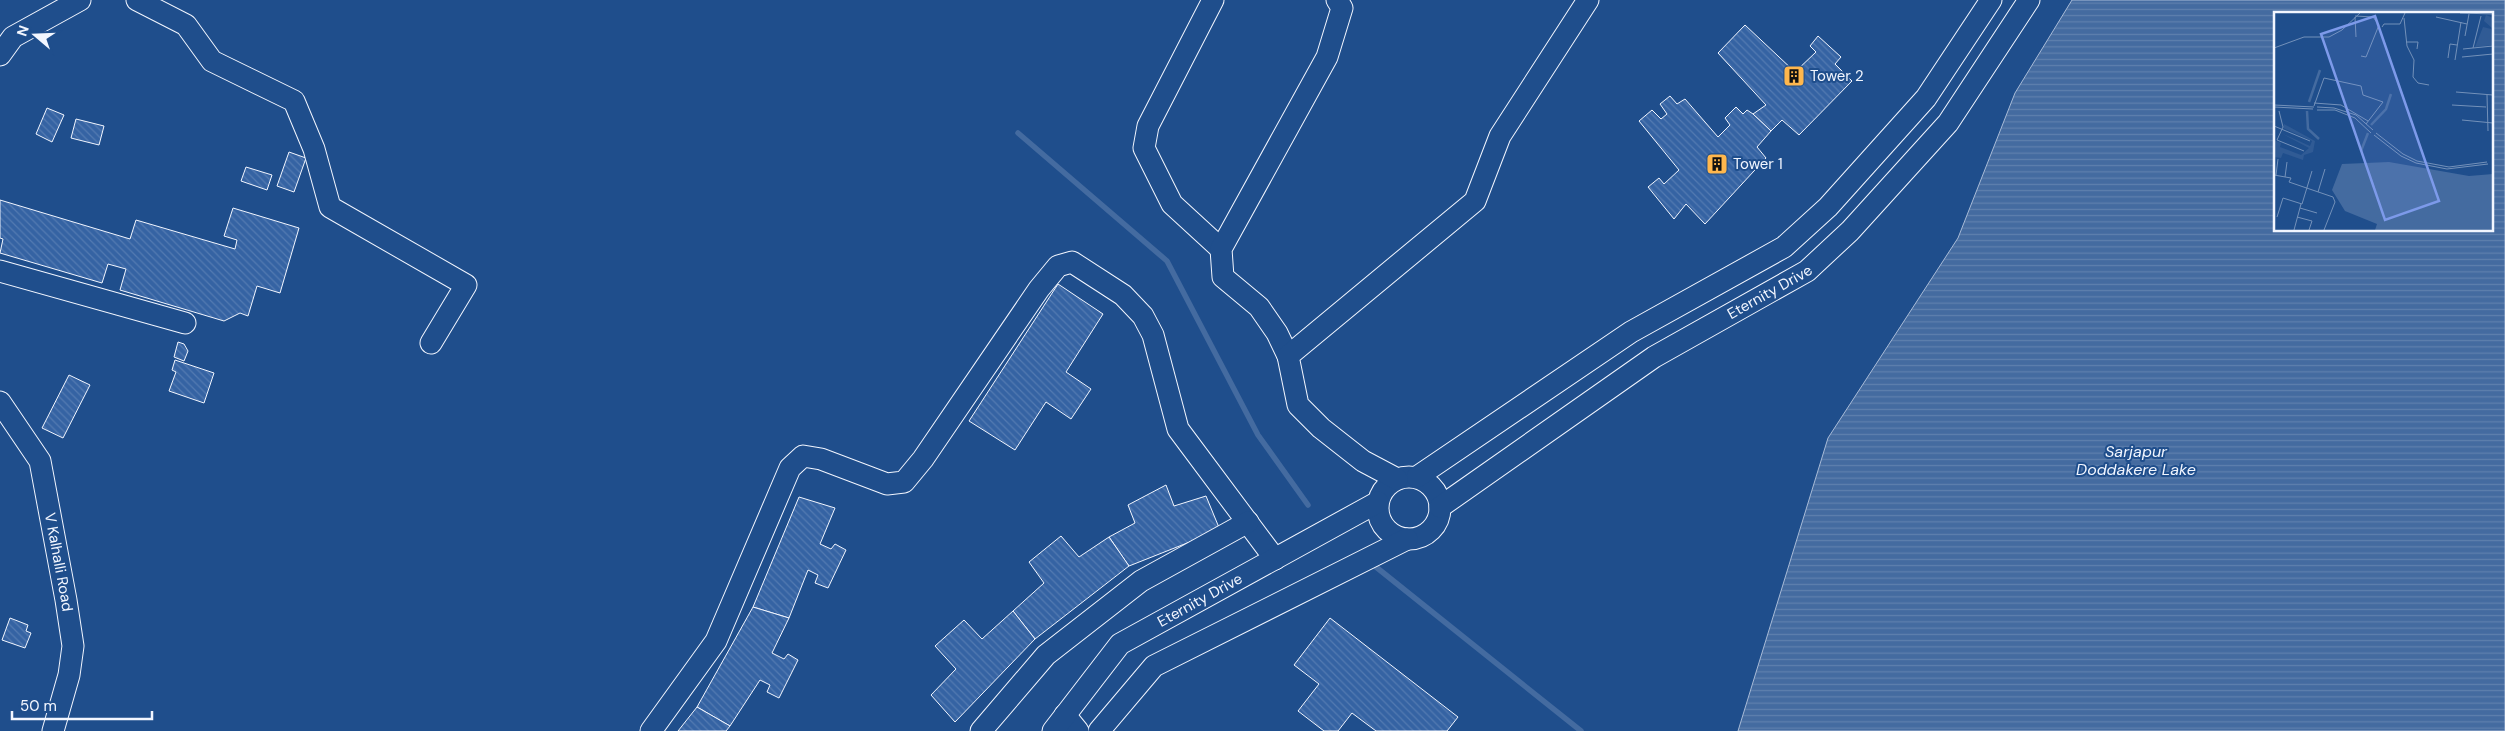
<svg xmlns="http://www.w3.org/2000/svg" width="2505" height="731" viewBox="0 0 2505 731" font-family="'DM Sans',sans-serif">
	<defs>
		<pattern id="water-rules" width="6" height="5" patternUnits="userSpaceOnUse" patternTransform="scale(1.25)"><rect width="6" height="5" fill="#446ba0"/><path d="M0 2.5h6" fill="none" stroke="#5f81ae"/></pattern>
		<pattern id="building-back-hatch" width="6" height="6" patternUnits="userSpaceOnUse" patternTransform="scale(1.25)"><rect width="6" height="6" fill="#3563a3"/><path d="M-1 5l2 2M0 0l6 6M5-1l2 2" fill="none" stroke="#537ab1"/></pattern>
	</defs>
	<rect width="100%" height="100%" fill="#1f4e8c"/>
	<path fill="url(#water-rules)" stroke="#a8bbd7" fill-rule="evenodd" d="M2072 0H2505V731H1738L1828 438 1958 238 2015 93ZM2275 14H2491V230H2275Z"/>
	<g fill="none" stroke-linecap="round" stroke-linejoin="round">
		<g stroke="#446ba0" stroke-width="5.5">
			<polyline points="1018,133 1167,261 1258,435 1308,505"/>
			<polyline points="1376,567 1581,731"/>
		</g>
	</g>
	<g fill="url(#building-back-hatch)" stroke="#f2f6ff">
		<polygon points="1745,25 1795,72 1816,52 1810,46 1818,36 1841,57 1835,64 1852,81 1799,135 1782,120 1771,131 1753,114 1766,105 1718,53"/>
		<polygon points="1670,96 1677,104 1685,99 1718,137 1730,125 1725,118 1736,107 1743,114 1747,110 1753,114 1771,131 1757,147 1766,158 1705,224 1686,204 1674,219 1648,187 1659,178 1664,184 1679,170 1639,121 1652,110 1661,119 1667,114 1660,104"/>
		<polygon points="47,108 64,115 52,142 36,134"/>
		<polygon points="76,119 104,126 99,145 71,138"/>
		<polygon points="289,152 306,158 294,192 277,186"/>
		<polygon points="246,167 272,175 267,190 241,181"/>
		<polygon points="0,200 130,239 136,220 235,249 237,240 224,236 233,208 299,228 280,293 257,286 248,316 240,313 224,321 120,290 126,269 108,264 102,283 0,253 3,239 0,238"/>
		<polygon points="1058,284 1103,314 1066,372 1091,389 1071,419 1046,402 1015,450 969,421"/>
		<polygon points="178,342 184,344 188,351 184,361 174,357"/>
		<polygon points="175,360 214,373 204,403 169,391 176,372 172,370"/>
		<polygon points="69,375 90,385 63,438 42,428"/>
		<polygon points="1166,485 1174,506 1206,496 1220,530 1129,566 1109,537 1135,523 1128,505"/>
		<polygon points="799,497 835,508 820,544 831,549 835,544 846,550 828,588 815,583 818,575 808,570 789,618 753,607"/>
		<polygon points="1061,536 1079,557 1109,537 1129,566 1035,639 1013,611 1044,583 1029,562"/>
		<polygon points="753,607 789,618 772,653 784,659 788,654 798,660 779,698 767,692 770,685 760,680 730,726 697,707"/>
		<polygon points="1013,611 1035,639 955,722 931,695 956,669 935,646 964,620 982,639"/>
		<polygon points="10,618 28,625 26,631 31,633 25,648 2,640"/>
		<polygon points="1330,618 1458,717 1447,731 1376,731 1352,713 1338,731 1324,731 1298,711 1319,684 1294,665"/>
		<polygon points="697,707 730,726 726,731 678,731"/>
	</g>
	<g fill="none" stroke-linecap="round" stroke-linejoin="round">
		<g stroke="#f2f6ff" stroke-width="23">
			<g id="minor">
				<polyline points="137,0 186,25 212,61 294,101 314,149 330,207 466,285 431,343"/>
				<polyline points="1213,0 1148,126 1144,148 1172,204 1221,249"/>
				<polyline points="0,55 13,37 80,0"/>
				<polyline points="0,271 185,323"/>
				<polyline points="1288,356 1277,333 1259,307 1223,277 1221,249 1327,57 1342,8 1337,0"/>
				<path id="s1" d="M0 402 40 461 66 600 73 646 69 675 53 731"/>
				<circle cx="1409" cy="508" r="31"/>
				<polyline points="1417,477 1631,332 1784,247 1828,207 1926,98 1991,0"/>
				<polyline points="1397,479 1363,461 1321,428 1298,405 1288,356 1475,201 1500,136 1588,0"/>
				<path id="s2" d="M1440 507 1654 357 1807 271 1850 231 1948 123 2029 0"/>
				<polyline points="1065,715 1078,731"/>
				<polyline points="651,731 716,641 790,468 803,456 821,459 887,484 904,482 923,459 1039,289 1058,266 1072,262 1123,295 1143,316 1153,335 1178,429 1275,559"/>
				<polyline points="981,731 1046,655 1141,581 1248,522"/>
				<path id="s3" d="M1053 731 1120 644 1378 502"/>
				<polyline points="1099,731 1154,666 1407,539"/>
			</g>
		</g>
		<use href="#minor" stroke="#1f4e8c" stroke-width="21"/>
	</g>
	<defs>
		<g id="building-square" transform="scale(1.125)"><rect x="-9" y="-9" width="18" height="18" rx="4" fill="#ffb74d" stroke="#1f4e8c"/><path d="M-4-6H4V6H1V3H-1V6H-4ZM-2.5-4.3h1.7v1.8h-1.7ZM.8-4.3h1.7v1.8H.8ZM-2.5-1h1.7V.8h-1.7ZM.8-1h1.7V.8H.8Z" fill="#111"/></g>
	</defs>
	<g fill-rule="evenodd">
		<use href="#building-square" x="1794" y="76"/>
		<use href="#building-square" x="1717" y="164"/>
	</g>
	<g text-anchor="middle" stroke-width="4" stroke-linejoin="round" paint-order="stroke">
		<g font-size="15" fill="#f2f6ff" stroke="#1f4e8c" text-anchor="start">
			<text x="1810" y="81">Tower 2</text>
			<text x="1733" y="169">Tower 1</text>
		</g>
		<g font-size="15" fill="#f2f6ff" stroke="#1f4e8c">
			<text dy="5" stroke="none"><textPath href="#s2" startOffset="394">Eternity Drive</textPath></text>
			<text dy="5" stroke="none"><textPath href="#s1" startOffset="174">V Kalhalli Road</textPath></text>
			<text dy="5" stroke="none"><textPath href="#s3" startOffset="201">Eternity Drive</textPath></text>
		</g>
		<g font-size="16" font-style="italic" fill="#f2f6ff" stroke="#1f4e8c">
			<text x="2136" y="457">Sarjapur<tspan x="2136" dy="18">Doddakere Lake</tspan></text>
		</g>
	</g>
	<g transform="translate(2274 12)">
		<rect width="219" height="219" fill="#1f4e8c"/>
		<path d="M212 3 219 6V33L201 35 209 15 217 17V22L218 16 210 9ZM10 112 41 129 39 140 30 143 29 148 9 141 7 146 0 145V128L7 131 6 135 27 143 35 136 7 121 36 134 38 129 9 116Z" fill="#305b95"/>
		<path d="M115 150 195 164 219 162V218H101L103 212 71 199 58 178 68 152Z" fill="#446ba0"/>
		<path fill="none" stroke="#446ba0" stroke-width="2.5" d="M35 90 46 58M33 99 34 117 45 127M97 113 112 97 117 82M87 139 94 121"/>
		<path fill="none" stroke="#7391ba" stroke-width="1" d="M186 1 219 2M81 4 99 5 105 13 92 45 87 44M81 5 82 25M162 5 193 12M130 6 133 34 140 48 139 65 144 71 155 73M108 15 110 12H126L131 1M191 24 195 2M132 30H144L143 37M0 36 30 25H55L68 18 86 1M199 36 207 4M189 37 219 34M188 45 219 42M174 46 176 32 183 33M181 48 187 10M182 80 219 83M213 83 214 119M40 91 67 93 94 109M0 93 40 95M178 93 212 95M40 94 50 66 87 74 89 83 109 90 92 112M0 95 39 97M43 95 60 96 82 103 99 118M43 98H61L81 106 97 121M5 99 9 115 3 128 30 139M188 108 219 111M0 114 36 129M102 121 129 142 143 149 175 155 213 150M100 123 127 144 142 151 173 157 214 152M0 163 17 166 15 170 59 185 61 190 50 218M2 163 4 147M11 165 13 150M44 180 51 157M26 196 43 201M3 205 9 186 28 192 38 159M23 205 38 209 35 218M20 218 27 192"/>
		<path fill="#7d9aea" fill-opacity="0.15" stroke="#7d9aea" stroke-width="2.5" d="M101 4 165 189 111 208 47 22Z"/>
		<rect width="219" height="219" fill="none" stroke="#f2f6ff" stroke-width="2.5"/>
	</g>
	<g transform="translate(35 35) rotate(289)" stroke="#1f4e8c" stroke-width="4" paint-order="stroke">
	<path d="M0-4L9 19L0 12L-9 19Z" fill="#f2f6ff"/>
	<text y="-8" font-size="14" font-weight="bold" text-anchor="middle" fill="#f2f6ff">N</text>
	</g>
	<path d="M12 711v8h140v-8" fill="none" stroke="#f2f6ff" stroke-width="2.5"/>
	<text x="20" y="711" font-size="15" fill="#f2f6ff" stroke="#1f4e8c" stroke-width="4" paint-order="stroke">50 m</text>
</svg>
